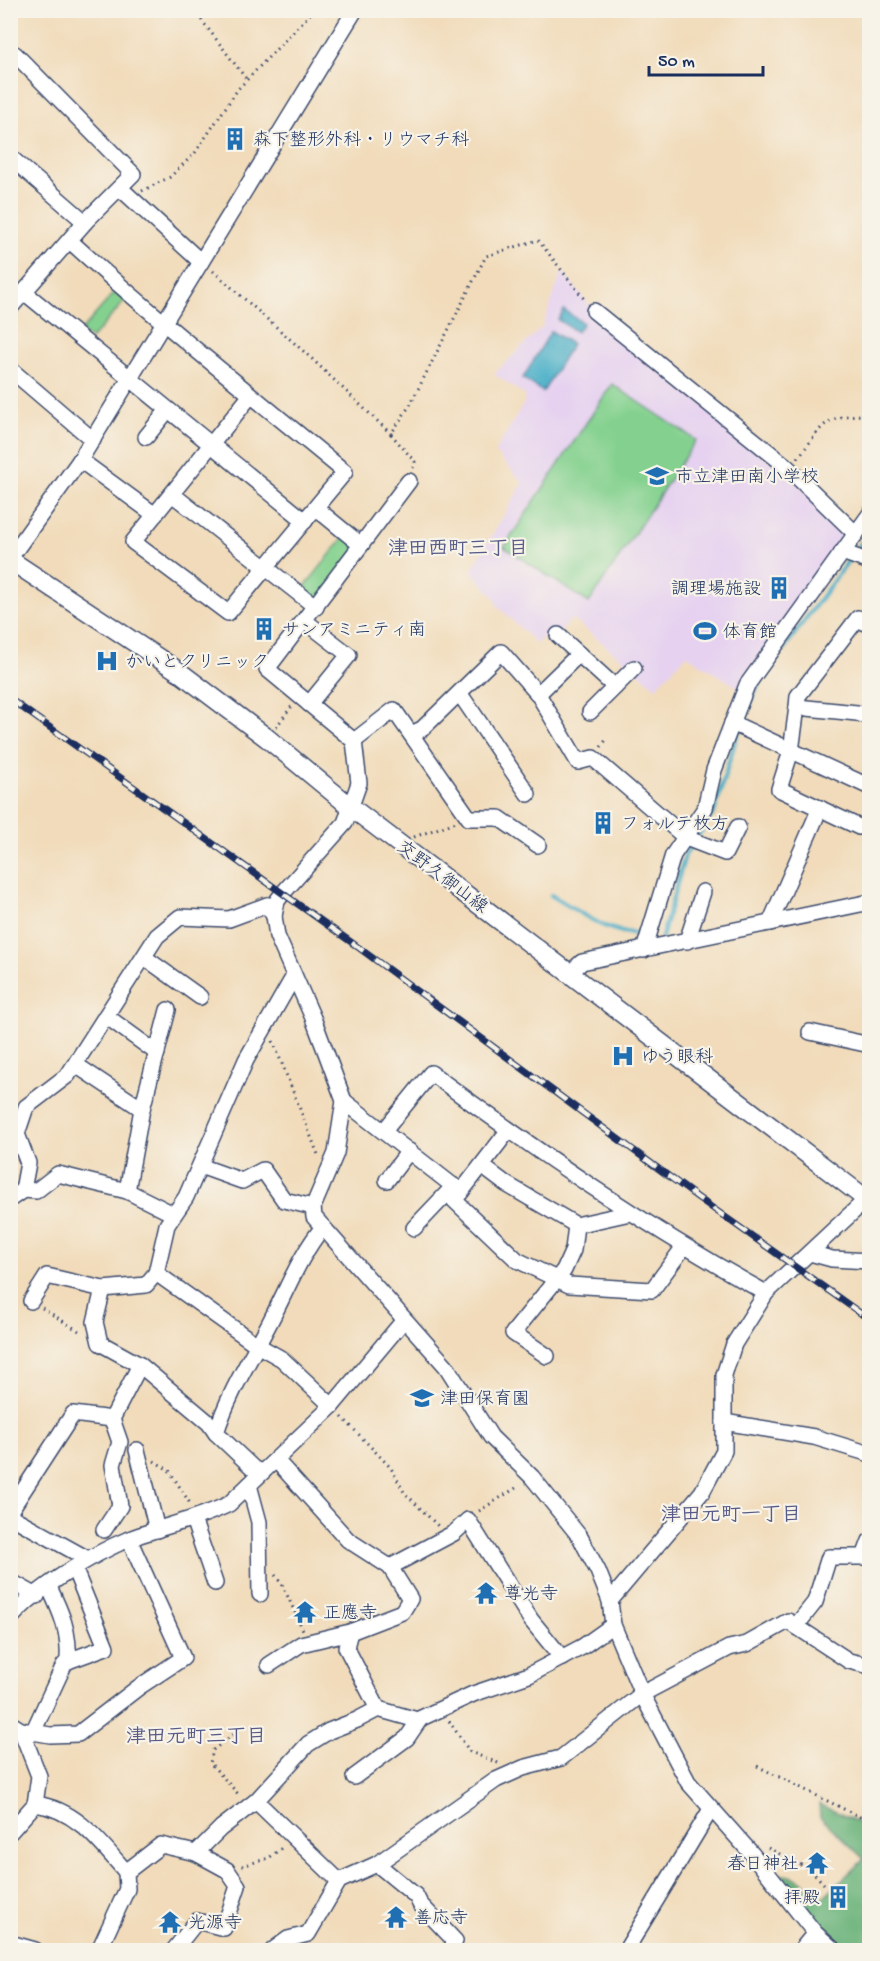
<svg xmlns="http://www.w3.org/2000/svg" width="880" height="1961" viewBox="0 0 880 1961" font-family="'Gochi Hand','Klee One',sans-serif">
	<rect width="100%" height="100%" fill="#f7f3e8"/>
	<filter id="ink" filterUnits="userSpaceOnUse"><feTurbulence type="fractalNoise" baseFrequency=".0167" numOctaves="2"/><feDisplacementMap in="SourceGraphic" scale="12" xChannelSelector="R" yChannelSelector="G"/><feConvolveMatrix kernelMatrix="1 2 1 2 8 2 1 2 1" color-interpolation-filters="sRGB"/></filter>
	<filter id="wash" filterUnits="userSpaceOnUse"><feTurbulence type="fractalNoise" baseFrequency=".008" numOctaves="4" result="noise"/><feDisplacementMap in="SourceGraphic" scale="24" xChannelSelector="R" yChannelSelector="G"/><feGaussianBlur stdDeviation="1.35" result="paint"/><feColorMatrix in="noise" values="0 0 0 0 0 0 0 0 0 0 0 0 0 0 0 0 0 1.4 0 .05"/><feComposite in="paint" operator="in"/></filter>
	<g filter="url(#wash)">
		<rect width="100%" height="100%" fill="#f1dbba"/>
		<polygon fill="#e6d2f0" points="562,271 594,311 856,534 745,692 687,655 656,687 572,618 558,635 549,629 537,644 497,606 495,598 471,571 523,483 495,452 524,403 525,395 494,374 543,326"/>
		<g fill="#84d18f" stroke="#508076" stroke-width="1.5">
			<polygon points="115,292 125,301 91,339 81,331"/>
			<polygon points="612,384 696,440 589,603 504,547"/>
			<polygon points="347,533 361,545 316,607 299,594"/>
		</g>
		<path fill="#6bb37a" stroke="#43716c" stroke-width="1.5" d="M819 1804 858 1822 869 1834V1950H841L818 1930 776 1876C795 1871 809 1887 821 1899L864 1859 820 1817Z"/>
		<g fill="#49afc8" stroke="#326f93" stroke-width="1.5">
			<polygon points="564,310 583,323 577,332 558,320"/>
			<polygon points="551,331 572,344 543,392 523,378"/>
		</g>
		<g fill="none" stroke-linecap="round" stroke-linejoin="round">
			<g stroke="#49afc8" stroke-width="4.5">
				<path d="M551 895C577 910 613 939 644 932"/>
				<polyline points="662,937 685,855 714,812 736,738 760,681 870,531"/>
			</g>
		</g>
	</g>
	<g filter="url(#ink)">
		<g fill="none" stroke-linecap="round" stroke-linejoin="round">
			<g stroke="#3b496c" stroke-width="18">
				<g id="minor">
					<polyline points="10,157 85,222"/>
					<polyline points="120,188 201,262"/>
					<path d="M70 241C159 322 253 396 345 472L228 613 133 542 251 395"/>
					<polyline points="24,292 305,521"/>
					<polyline points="10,308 85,222 133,174 15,54"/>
					<polyline points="594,311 786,466 856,534"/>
					<polyline points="10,369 93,440"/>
					<polyline points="146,437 167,411"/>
					<polyline points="80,460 155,515"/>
					<polyline points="172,494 316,607"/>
					<polyline points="317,509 361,545 267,669 354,741 359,783 345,823 283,893 277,901 274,916 277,936 313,1018 344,1101 336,1153 313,1207 314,1217 446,1366 491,1437 532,1477 580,1537 598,1571 610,1601 613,1625 642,1694 688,1782 752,1854 815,1933 834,1950"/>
					<polyline points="361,545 409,481"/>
					<polyline points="842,552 870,562"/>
					<polyline points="10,558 80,460 355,10"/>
					<polyline points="305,621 349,655 309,704"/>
					<polyline points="558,635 615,687"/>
					<polyline points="460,694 528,794"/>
					<polyline points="538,694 579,654"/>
					<polyline points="797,707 798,696 858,618 870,626"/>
					<polyline points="590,712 634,668"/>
					<polyline points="732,723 870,787"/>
					<polyline points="411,734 422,729 501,652 538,694 578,762 593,758 686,838 725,853 738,827"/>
					<polyline points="354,741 394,710 469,818 499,818 538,845"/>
					<polyline points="859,827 779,789 791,751 797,707 857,713 870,717"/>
					<polyline points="770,923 820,808"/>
					<polyline points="687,941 703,892"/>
					<polyline points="644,950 673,855 705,808 714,770 747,685 870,514"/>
					<polyline points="144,957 200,997"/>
					<polyline points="571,972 582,962 870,902"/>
					<polyline points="106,1016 157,1053"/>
					<polyline points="810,1032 870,1045"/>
					<polyline points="76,1065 142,1109"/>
					<polyline points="344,1101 461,1192 508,1131"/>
					<path d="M384 1131 431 1073C539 1153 648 1228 766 1293"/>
					<polyline points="200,1166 242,1181 263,1170 284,1200 313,1207"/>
					<polyline points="482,1166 506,1184 576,1225 630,1213"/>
					<polyline points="387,1180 409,1151"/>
					<polyline points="23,1190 36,1191 58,1174 127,1191 173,1214"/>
					<polyline points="127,1191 142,1109 168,1010"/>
					<polyline points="461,1192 454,1200 517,1260 569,1285 652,1290 683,1248"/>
					<polyline points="10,1199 23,1190 28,1163 17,1134 26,1107 68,1075 157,936 180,917 229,919 267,905 274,916"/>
					<polyline points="414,1228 454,1186"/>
					<polyline points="810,1253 832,1259 870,1261"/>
					<polyline points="156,1273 257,1345 282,1359 332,1406"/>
					<polyline points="103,1289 95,1322 100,1343 140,1365 209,1423 216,1433 254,1469 262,1472"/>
					<polyline points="31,1301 47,1276 103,1289 146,1285 156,1273 167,1225 186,1197 246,1060 294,976"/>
					<polyline points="547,1356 513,1333 564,1270 573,1250 576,1225"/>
					<polyline points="724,1422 814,1437 870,1454"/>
					<path d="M216 1433C229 1391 253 1356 273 1316 289 1285 301 1254 323 1227"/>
					<polyline points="137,1450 157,1530"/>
					<polyline points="249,1485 259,1522 260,1594"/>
					<polyline points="10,1511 73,1414 112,1419"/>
					<polyline points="10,1516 86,1558"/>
					<polyline points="193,1519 215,1583"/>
					<polyline points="104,1530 120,1506 113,1465 120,1442 112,1419 140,1365"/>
					<polyline points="390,1567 454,1533 468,1520 531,1620 562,1658"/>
					<polyline points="10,1581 37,1596"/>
					<path d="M49 1587C61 1612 70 1632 68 1661"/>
					<polyline points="610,1601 702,1492 724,1451 724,1375 734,1344 766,1293 870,1196"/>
					<path d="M10 1619C34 1590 94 1553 129 1539 162 1526 197 1520 229 1504L332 1406 404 1320"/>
					<polyline points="796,1626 815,1602 829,1557 864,1557 870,1541"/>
					<polyline points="350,1632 346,1647 378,1709"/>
					<polyline points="269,1665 301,1644 350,1632 402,1612 410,1599 390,1567 348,1540 276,1460"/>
					<polyline points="10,1723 21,1730 50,1735 78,1734 139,1687 183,1658 129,1539"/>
					<path d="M21 1730 39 1776 35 1804C76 1809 100 1842 126 1872"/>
					<polyline points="33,1732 64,1665 68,1661 106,1647 74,1568"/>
					<polyline points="354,1777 407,1738 420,1719"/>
					<polyline points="256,1801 339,1881"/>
					<polyline points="10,1832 35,1804"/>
					<polyline points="377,1864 416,1896 420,1904 455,1941 451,1950"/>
					<polyline points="10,1943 35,1950"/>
					<polyline points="99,1950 127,1889 126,1872 161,1845 196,1853 221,1828 256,1801 308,1744 329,1731 357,1720 378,1709 417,1720 473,1694 529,1675 582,1647 613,1625"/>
					<polyline points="174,1950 197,1921 224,1928 238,1886 227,1870 196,1853"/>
					<polyline points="273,1950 288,1939 308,1934 339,1881 377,1864 496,1780 523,1768 561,1758 642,1694 729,1648 747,1644 788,1621 849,1661 870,1666"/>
					<polyline points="626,1950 711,1809"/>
					<polyline points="801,1950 815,1933"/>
				</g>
			</g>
			<g stroke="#3b496c" stroke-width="21">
				<polyline id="major" points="10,560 178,671 267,738 352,808 870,1202"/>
			</g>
			<g stroke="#3b496c" stroke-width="3" stroke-dasharray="1.5 4.5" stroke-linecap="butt">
				<polyline points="194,10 247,80"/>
				<polyline points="142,191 170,177 195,153 238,89 314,10"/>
				<polyline points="213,271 310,357 391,434 410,405 486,256 538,240 585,300"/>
				<polyline points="391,434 415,462 413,468"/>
				<path d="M798 458C825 423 823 415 870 415"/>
				<polyline points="276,727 292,706"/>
				<polyline points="601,747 606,740"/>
				<polyline points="414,837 456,822"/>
				<polyline points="273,1041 319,1157"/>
				<polyline points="10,1287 19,1293"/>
				<polyline points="42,1308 82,1333"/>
				<polyline points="342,1417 391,1468 404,1492 438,1526"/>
				<polyline points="154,1461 169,1470 191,1505"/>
				<polyline points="479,1511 519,1486"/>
				<polyline points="275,1575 283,1586 303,1630"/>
				<polyline points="449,1721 470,1752 498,1763"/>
				<polyline points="238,1731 213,1750 210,1763 240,1796"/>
				<polyline points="757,1766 870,1822"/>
				<polyline points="768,1848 811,1870 824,1884"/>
				<polyline points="242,1866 269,1858 284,1846"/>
			</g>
			<use href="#minor" stroke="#fff" stroke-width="15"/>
			<use href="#major" stroke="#fff" stroke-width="18"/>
			<g stroke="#1b2f5e" stroke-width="7">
				<polyline id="rail" points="10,699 351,942 697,1197 870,1320"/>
			</g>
			<use href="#rail" stroke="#f7f3e8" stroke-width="4.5" stroke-dasharray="14" stroke-linecap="butt"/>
		</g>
	</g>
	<defs>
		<g id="building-bare" transform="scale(1.8)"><path d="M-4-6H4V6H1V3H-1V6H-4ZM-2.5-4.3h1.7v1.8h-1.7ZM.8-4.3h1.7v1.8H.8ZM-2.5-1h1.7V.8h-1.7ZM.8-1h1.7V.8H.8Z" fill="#1f6fb2" stroke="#f7f3e8" stroke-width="2.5" paint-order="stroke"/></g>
		<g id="school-bare" transform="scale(1.8)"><path d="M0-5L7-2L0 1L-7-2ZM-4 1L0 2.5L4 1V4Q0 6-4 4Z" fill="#1f6fb2" stroke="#f7f3e8" stroke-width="2.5" paint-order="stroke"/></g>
		<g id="stadium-bare" transform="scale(1.8)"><path d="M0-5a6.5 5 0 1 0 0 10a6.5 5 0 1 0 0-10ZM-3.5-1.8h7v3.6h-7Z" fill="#1f6fb2" stroke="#f7f3e8" stroke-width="2.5" paint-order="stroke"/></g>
		<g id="hospital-bare" transform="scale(1.8)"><path d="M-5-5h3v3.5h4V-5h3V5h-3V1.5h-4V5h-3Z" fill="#1f6fb2" stroke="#f7f3e8" stroke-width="2.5" paint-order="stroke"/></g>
		<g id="temple-bare" transform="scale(1.8)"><path d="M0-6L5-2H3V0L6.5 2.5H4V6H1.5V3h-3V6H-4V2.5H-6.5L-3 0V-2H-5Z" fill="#1f6fb2" stroke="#f7f3e8" stroke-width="2.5" paint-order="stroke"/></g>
	</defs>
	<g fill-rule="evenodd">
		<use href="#building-bare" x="235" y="139"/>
		<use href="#school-bare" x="657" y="476"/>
		<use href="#building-bare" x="779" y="588"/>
		<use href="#building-bare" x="264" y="629"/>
		<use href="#stadium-bare" x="705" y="631"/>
		<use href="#hospital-bare" x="107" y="661"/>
		<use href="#building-bare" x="603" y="823"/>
		<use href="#hospital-bare" x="623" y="1056"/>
		<use href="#school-bare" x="422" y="1398"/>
		<use href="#temple-bare" x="486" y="1593"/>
		<use href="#temple-bare" x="305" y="1612"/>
		<use href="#temple-bare" x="817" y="1863"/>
		<use href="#building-bare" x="838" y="1897"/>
		<use href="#temple-bare" x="396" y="1917"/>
		<use href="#temple-bare" x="170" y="1922"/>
	</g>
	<g text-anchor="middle" stroke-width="4.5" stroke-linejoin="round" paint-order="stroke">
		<g font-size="18" fill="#1b2f5e" stroke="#f7f3e8" text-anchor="start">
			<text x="253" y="145">森下整形外科・リウマチ科</text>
			<text x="675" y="482">市立津田南小学校</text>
			<text x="761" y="594" text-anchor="end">調理場施設</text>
			<text x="282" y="635">サンアミニティ南</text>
			<text x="723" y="637">体育館</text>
			<text x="125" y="667">かいとクリニック</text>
			<text x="621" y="829">フォルテ枚方</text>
			<text x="641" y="1062">ゆう眼科</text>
			<text x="440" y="1404">津田保育園</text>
			<text x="504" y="1599">尊光寺</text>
			<text x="323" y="1618">正應寺</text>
			<text x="799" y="1869" text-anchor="end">春日神社</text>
			<text x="820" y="1903" text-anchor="end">拝殿</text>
			<text x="414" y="1923">善応寺</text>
			<text x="188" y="1928">光源寺</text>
		</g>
		<g font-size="18" fill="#1b2f5e" stroke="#f7f3e8">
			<text transform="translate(443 876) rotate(37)" y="6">交野久御山線</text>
		</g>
		<g font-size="20" font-weight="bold" fill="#585b88" stroke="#f7f3e8">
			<text x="458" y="554">津田西町三丁目</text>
			<text x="731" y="1520">津田元町一丁目</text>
			<text x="196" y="1742">津田元町三丁目</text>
		</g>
	</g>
	<rect width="880" height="1961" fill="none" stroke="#f7f3e8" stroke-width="36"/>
	<path d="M649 66v9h114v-9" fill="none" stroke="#1b2f5e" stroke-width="3"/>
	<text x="658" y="66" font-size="18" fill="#1b2f5e" stroke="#f7f3e8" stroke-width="4.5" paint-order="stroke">50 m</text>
</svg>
